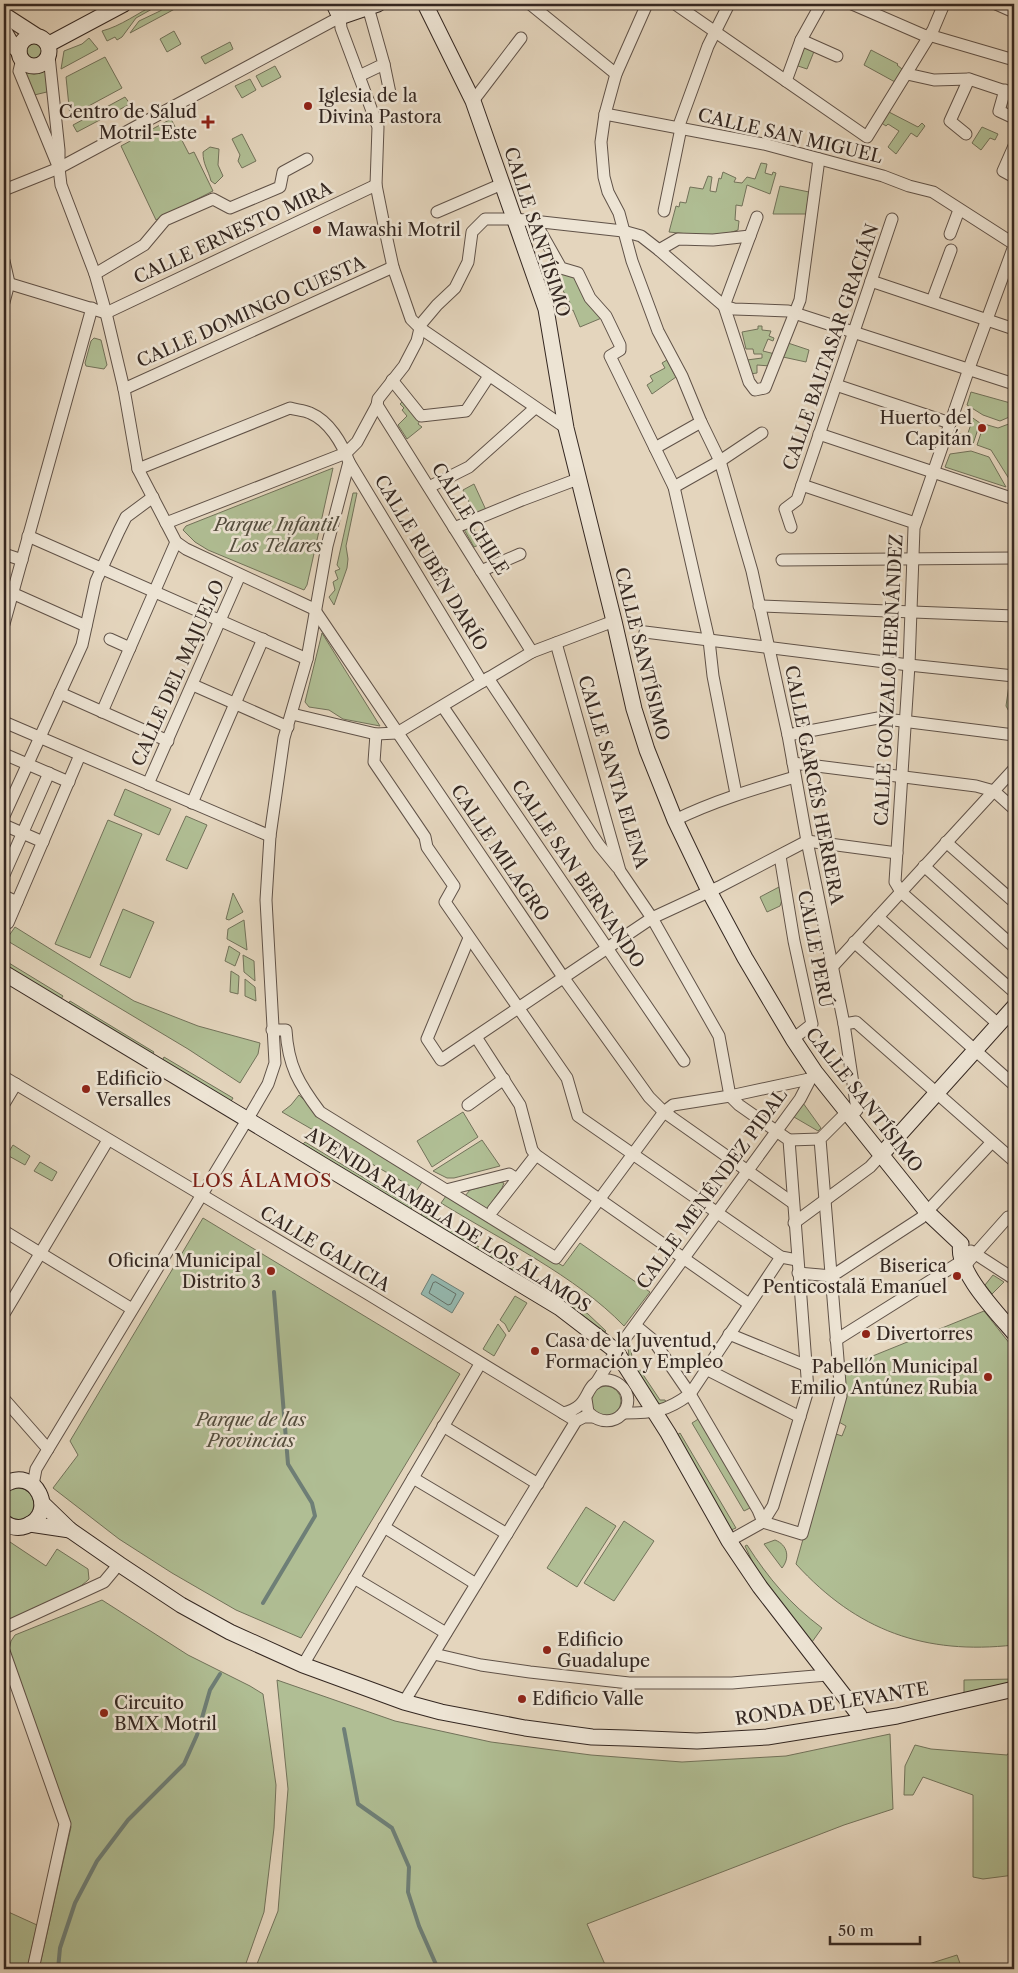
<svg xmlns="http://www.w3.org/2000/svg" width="1018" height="1973" viewBox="0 0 1018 1973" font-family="'Libre Caslon Text',serif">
	<rect width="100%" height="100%" fill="#e4d5bd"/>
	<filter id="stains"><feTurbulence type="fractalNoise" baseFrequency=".004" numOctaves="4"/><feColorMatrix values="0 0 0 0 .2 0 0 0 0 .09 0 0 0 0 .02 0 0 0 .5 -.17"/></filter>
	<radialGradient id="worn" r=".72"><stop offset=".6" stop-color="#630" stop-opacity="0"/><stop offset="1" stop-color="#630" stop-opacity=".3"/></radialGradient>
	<g fill="#b0be94" stroke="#72725a">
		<path d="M156 4H161L136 18 122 37 117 40 115 37 107 41 102 31C121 26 138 13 156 4Z"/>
		<polygon points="170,4 184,4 130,33 139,21 160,11"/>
		<polygon points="174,31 181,44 167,52 160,39"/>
		<polygon points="89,38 98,49 61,69 64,51 82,44"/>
		<circle cx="34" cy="50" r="9"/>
		<polygon points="230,42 233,49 205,64 201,57"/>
		<polygon points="801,44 815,49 807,69 795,65"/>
		<polygon points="871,50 898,64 897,65 902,69 895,82 864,65"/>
		<polygon points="105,57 122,88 70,116 66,77"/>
		<path d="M47 62 51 91 30 96 23 64C32 69 39 69 47 62Z"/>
		<polygon points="275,66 281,77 262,87 256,76"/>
		<polygon points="250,79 256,90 242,98 235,86"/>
		<polygon points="125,97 130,104 77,132 73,125"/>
		<polygon points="887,111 918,127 922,123 925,126 917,137 911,133 896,154 888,147 899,131 888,124 886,126 880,122"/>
		<polygon points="171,119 189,154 194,152 213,191 156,220 121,146"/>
		<polygon points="982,127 998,134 995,140 990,138 981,150 972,143"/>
		<polygon points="242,134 256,161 242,168 238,161 240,155 232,139"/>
		<path d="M210 147 219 149 218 165 223 176 215 184 211 181C208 169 203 165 203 152Z"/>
		<polygon points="761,163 767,164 765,173 772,175 773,172 776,173 770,194 747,185 742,206 736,205 735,220 739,221 738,230 717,237 669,232 676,206 679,207 680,202 686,203 690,187 703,189 708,176 712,177 710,191 716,192 719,178 721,179 723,172 736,178 734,182 742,183 747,177 755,179"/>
		<polygon points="780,186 809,192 806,214 773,214"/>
		<polygon points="562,272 575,277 604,317 580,327 573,310 568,312 565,305 570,303 561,287 558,273"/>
		<polygon points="758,326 762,326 762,330 771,331 769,336 774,338 773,341 768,339 763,351 775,354 770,366 757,365 757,373 750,374 747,360 762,358 762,354 754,354 753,349 746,349 742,332 758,329"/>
		<polygon points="94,338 101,340 107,365 104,369 86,366 85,363 91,341"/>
		<polygon points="788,343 809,350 806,362 783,357"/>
		<polygon points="667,360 676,377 652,394 647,385 653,381 650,376 665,368 662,363"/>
		<polygon points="971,392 1014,404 1014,415 1000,421 983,415 967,405"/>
		<polygon points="405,399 421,419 418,424 422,427 407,439 398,425 407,416 402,410 404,408 400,404"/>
		<polygon points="964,412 980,423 973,444 953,446 958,433 967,436 971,424 962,420"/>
		<polygon points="1014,422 1014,471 1011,482 991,450 977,445 984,424 998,428"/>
		<polygon points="971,451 989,457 1006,487 945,467 950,454"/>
		<polygon points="333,468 307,585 304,590 208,550 195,542 183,530 186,526"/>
		<polygon points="474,484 486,510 475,514 463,490"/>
		<polygon points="353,493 357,493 346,546 348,559 347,568 334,605 329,597 335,590 333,582 338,579 335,571 340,569 337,565"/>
		<polygon points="471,523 481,544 474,547 462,526"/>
		<polygon points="322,633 380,726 343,719 329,710 309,707 305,702"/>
		<polygon points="1009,685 1014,686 1014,717 1012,717 1006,706"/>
		<polygon points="125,789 171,809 159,835 114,815"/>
		<polygon points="186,816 207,825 187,869 166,860"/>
		<polygon points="108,820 142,834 90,958 55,944"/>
		<polygon points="779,887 782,900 780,906 767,912 760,897"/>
		<polygon points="233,893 243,912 229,920 226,919"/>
		<polygon points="123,909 154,922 130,978 100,965"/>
		<polygon points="244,920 247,950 227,939 228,929"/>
		<polygon points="15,927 134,1001 198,1026 260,1043 258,1054 240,1083 188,1049 6,940"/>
		<polygon points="229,946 240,953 235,966 225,961"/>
		<polygon points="243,955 254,961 255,981 244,972"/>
		<polygon points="4,960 63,996 61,999 4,964"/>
		<polygon points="231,971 239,976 238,994 230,992"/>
		<polygon points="245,979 255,987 256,1001 245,996"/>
		<polygon points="70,1001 154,1052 152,1055 68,1004"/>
		<polygon points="164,1057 233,1098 230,1103 162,1061"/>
		<polygon points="299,1095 320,1116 422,1182 417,1190 282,1112 291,1105"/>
		<polygon points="803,1103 821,1128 818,1131 794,1117"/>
		<polygon points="463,1112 478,1137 432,1167 417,1141"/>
		<polygon points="482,1140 500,1166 454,1178 447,1178 433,1171"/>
		<polygon points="305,1142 412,1207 411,1210 303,1144"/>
		<polygon points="13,1145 30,1156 25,1165 7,1155"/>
		<polygon points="40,1162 57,1172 52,1181 34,1171"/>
		<polygon points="500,1182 504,1183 502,1188 487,1209 465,1196 470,1190"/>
		<path d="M446 1196 563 1266 580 1243 650 1292 624 1326C576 1276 501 1240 441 1203Z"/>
		<polygon points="422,1213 568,1300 588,1314 606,1331 605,1332 566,1303 421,1215"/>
		<polygon points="203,1218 460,1374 301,1638 236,1610 172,1573 119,1539 53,1488 78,1455 70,1441"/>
		<polygon points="993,1275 1004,1282 992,1294 985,1285"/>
		<polygon points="515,1296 527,1303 509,1332 505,1324 500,1320"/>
		<path d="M984 1311 1014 1349V1645C925 1655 857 1631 796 1564L833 1433 842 1436 846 1426 837 1421 843 1368Z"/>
		<polygon points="498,1324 506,1335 494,1356 483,1349"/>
		<polygon points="628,1347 631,1349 632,1358 660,1400 665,1400 667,1403 661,1405 658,1403 629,1357"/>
		<circle cx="606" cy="1401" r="15"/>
		<polygon points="700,1418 752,1507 744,1511 692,1423"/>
		<polygon points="680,1433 736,1528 731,1530 677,1435"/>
		<circle cx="18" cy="1504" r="16"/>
		<polygon points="586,1507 616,1526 577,1587 547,1568"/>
		<polygon points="624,1521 654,1541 614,1601 584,1583"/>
		<path d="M4 1538 46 1566 57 1549 88 1569 89 1579C72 1597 27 1609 4 1623Z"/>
		<path d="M775 1540C788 1545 790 1558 782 1568L764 1544Z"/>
		<path d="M747 1545C769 1579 790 1604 822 1628L812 1642C788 1612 760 1582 745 1546Z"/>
		<polygon points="102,1600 188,1655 250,1686 263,1694 276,1785 274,1828 264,1912 244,1969 39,1969 71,1827 9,1650 11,1641 15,1635"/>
		<polygon points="1014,1679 1014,1682 964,1693 964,1680"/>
		<polygon points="277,1680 395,1721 491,1742 591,1755 682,1762 786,1756 890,1734 893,1809 844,1825 587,1924 607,1969 255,1969 278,1911 288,1789"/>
		<polygon points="915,1745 931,1749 1007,1755 1014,1746 1014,1875 983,1879 973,1877 973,1795 923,1777 913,1795 904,1795 905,1766"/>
		<polygon points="4,1910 37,1925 27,1969 4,1969"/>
		<polygon points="957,1955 962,1969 913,1969"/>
	</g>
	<polygon fill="#95b9b0" stroke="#6e7f77" points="432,1274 464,1293 452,1313 421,1294"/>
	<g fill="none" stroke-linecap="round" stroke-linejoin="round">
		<polygon stroke="#647068" stroke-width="1" points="436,1282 456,1294 451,1304 448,1305 429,1293 433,1283"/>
		<g stroke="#6e7f77" stroke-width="4">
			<polyline points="263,1603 315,1516 312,1503 288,1464 274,1292"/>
			<polyline points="344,1729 358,1804 392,1828 409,1867 408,1892 419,1926 438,1969"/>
			<polyline points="58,1969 60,1948 75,1903 97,1861 128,1820 184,1764 197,1735 210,1690 220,1674"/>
		</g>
		<g stroke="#605248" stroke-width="13">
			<g id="street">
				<polyline points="530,4 616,74"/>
				<polyline points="647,4 616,74 605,114 601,142 604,177 608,192 619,213 632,261 658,331 682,376 701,422 720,461 752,571 788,735 807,841 844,1024 857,1110 850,1116"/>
				<polyline points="675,4 867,137 933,30 944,4"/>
				<polyline points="852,4 928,37 932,36 1014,60"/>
				<polyline points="996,4 1014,12"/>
				<polyline points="801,40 837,56"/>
				<polyline points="49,56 59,150 59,168 61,185 95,274 106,313 124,389 138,469 176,542 186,549 314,609"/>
				<polyline points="22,59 19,71 58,166"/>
				<polyline points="384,64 390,93"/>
				<polyline points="907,74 934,80 969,79 1014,94"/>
				<polyline points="359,76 384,64 368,7"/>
				<polyline points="786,81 801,40 821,4"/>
				<polyline points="1005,90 999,111 1014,118"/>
				<polyline points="473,101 521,38"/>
				<polyline points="605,114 764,144 883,176 909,186 933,192 1014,244"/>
				<polyline points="678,128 708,46 729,4"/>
				<polyline points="966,134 950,121 969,79"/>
				<polyline points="1014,146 1003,171 1014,177"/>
				<polyline points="4,190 59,168 340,17 341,28 378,127 376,185 385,230 393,267 411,319 420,328 566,428"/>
				<polyline points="664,211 681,128"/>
				<polyline points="437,212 502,184"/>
				<polyline points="757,217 724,306 749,382 755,390 765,388 800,300 819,159"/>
				<polyline points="538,222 539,229 561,268 578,273 590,298 606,316 620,345 620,350 610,356 674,487 709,640 713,676 736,794"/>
				<polyline points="950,234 959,210"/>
				<polyline points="1014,246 972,360 914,528 909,665 895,882 901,892 1014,992"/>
				<polyline points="659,250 678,239 713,240 750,236"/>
				<polyline points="4,261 9,283 4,302"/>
				<polyline points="95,274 144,245 165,220 213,199 230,208 280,187 283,172 307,159"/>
				<polyline points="871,281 1014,329"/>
				<polyline points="4,282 106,313 376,185"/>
				<polyline points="932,301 951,250"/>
				<polyline points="392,380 421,416 466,411 489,376"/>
				<polyline points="836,385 950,423"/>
				<polyline points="124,389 393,267"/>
				<polyline points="377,405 532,652"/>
				<polyline points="819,434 1014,499"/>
				<polyline points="655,448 701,422"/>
				<polyline points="349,462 482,682"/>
				<polyline points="802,485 915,523"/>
				<polyline points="429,487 469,467 535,408"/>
				<polyline points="674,487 720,461 762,433"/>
				<polyline points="166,523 346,453 357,442 377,405 378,399 404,366 417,341 421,324 437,305 455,288 468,262 472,232 485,219 515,219 623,231 641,236 659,250 724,306 734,309 788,311 1014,384"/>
				<polyline points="791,527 785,509 797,500 892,219"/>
				<polyline points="454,528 522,500 578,479"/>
				<polyline points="28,536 307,659"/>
				<polyline points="4,554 22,560"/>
				<polyline points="782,560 1014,558"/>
				<polyline points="481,571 520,554"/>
				<polyline points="12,593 86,626"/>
				<polyline points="759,606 1014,616"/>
				<polyline points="314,609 563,977 649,1097 664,1112 793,1203"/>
				<polyline points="4,624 92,308"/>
				<polyline points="645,632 909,665 1014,676"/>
				<polyline points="110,639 130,648"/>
				<polyline points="556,643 620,871 652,918 719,1036 730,1096 739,1105 789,1140 808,1390 773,1506 763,1522 729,1541"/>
				<polyline points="488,678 599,845 617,867"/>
				<polyline points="193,685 288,727"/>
				<polyline points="60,693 168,741"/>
				<polyline points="443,707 684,1061"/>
				<polyline points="102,712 176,542"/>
				<polyline points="292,714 376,734 397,733 532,652 614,621"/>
				<polyline points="4,722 270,836"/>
				<polyline points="376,734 374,762 425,837 427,847 454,886 445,902 567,1078 578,1116 781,1257 797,1260"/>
				<polyline points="788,735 878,718 1014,735"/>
				<polyline points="4,754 69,782"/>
				<polyline points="793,763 976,786 994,791 1014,809"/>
				<polyline points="148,784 240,575"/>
				<polyline points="192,803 263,639"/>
				<polyline points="4,816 82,645 96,581 119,531 126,517 153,497"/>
				<path d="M675 820C714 801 754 789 795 777"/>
				<polyline points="4,825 43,842"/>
				<polyline points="946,842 1014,902"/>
				<polyline points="780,856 794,941 812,1024 793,1039"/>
				<polyline points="924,866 1014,947"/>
				<polyline points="4,875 49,773"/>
				<polyline points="4,896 17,902"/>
				<polyline points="878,917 998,1024"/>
				<polyline points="4,924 8,923 80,755"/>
				<polyline points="469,938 427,1039 441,1060 652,918 719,887 807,841 897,853"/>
				<polyline points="854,942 1014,1085"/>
				<polyline points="833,966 1014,769"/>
				<polyline points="844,1024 856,1022 1014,1161"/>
				<path d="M272 1030H286C288 1066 299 1084 320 1112L556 1258 664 1112 673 1105 730 1096 809 1079"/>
				<polyline points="476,1037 520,1105 532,1150 536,1155 749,1304"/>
				<polyline points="4,1077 368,1294 576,1421"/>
				<polyline points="4,1104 16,1084"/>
				<polyline points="468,1105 504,1079"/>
				<polyline points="789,1140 820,1139"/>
				<polyline points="446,1190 509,1174 517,1179"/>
				<polyline points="493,1210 536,1155"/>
				<polyline points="794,1223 870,1167 881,1155"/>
				<polyline points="4,1231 132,1309"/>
				<polyline points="971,1251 1014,1279"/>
				<polyline points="966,1268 968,1262 1008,1217 1014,1222"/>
				<polyline points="798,1273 832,1276 921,1218 992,1142"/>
				<polyline points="4,1314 108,1140"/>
				<polyline points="636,1326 653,1340 690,1394 758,1510 763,1522"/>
				<polyline points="729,1334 807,1366"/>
				<polyline points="836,1340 962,1261"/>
				<polyline points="706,1369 800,1417"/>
				<polyline points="596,1383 616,1351 800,1099 812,1076"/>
				<polyline points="4,1399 48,1449"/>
				<path d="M563 1413C592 1407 583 1385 602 1380 608 1379 615 1381 620 1385 642 1403 613 1437 588 1412L586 1399"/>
				<path d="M624 1413C653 1413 666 1412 690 1394L781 1257"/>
				<polyline points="443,1426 538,1484"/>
				<polyline points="413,1478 507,1534"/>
				<path d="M33 1485 36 1469 42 1459 247 1120 268 1084 275 1063 266 900 270 836 284 738 307 659 327 546 349 462C342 443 329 421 310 413 304 410 296 410 290 408L138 469"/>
				<polyline points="763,1522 802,1534 841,1396 820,1139 847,1112"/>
				<polyline points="384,1527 476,1584"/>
				<polyline points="354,1578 446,1633"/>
				<polyline points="4,1628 104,1582 119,1564"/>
				<polyline points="4,1651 65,1824 33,1969"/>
				<polyline points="434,1654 481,1665 530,1672 629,1683 732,1683 827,1675"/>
				<polyline points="303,1665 480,1364"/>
				<polyline points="404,1702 576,1421 584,1417 593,1417"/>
			</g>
		</g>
		<g stroke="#342721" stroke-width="17">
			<g id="secondary">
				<polyline points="334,4 340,17 378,4"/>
				<path d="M425 4 473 101 546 309 566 428 614 621 634 709 647 750 675 820 709 891 745 958 793 1039 815 1072 927 1212 961 1244C954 1269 999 1315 1014 1333"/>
				<polyline points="4,15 35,35"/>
				<polyline points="4,31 12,45 19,51"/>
				<circle cx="34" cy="51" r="15"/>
				<polyline points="49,44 124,4"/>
				<polyline points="4,973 560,1308 616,1351 668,1433 729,1541 760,1587 859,1715 860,1722"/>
				<polyline points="881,1155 1014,1007"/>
				<path d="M4 1485C35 1464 59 1514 26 1526 18 1529 10 1527 4 1522"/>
				<polyline points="42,1503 70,1530 119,1564 181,1605 230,1632 303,1665 404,1702 441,1712 525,1728 592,1737 626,1738 697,1741 767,1737 897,1716 1014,1689"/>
				<polyline points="30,1524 70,1530"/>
			</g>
		</g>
		<use href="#street" stroke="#ede4d4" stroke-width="11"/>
		<use href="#secondary" stroke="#ede4d4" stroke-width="15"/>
	</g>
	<g fill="#8f2418" stroke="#ede4d4" stroke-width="2">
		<circle cx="308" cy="106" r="5"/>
		<path d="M205.5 114.5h5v5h5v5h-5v5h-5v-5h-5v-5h5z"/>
		<circle cx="317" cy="230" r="5"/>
		<circle cx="982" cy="428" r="5"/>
		<circle cx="86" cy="1089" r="5"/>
		<circle cx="271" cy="1271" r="5"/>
		<circle cx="957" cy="1276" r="5"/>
		<circle cx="866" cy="1334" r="5"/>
		<circle cx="535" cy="1351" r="5"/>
		<circle cx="988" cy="1377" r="5"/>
		<circle cx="547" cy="1650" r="5"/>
		<circle cx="522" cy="1699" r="5"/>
		<circle cx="104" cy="1713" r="5"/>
	</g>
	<g text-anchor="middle" stroke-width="5" stroke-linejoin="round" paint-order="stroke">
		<g font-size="18" fill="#342721" stroke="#ede4d4" text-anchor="start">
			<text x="318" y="102">Iglesia de la<tspan x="318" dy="21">Divina Pastora</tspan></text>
			<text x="197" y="118" text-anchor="end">Centro de Salud<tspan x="197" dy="21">Motril-Este</tspan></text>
			<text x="327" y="236">Mawashi Motril</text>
			<text x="972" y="424" text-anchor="end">Huerto del<tspan x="972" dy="21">Capitán</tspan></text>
			<text x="96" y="1085">Edificio<tspan x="96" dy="21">Versalles</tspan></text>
			<text x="261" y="1267" text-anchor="end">Oficina Municipal<tspan x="261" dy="21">Distrito 3</tspan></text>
			<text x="947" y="1272" text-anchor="end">Biserica<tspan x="947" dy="21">Penticostală Emanuel</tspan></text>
			<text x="876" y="1340">Divertorres</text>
			<text x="545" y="1347">Casa de la Juventud,<tspan x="545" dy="21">Formación y Empleo</tspan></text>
			<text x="978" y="1373" text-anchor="end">Pabellón Municipal<tspan x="978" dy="21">Emilio Antúnez Rubia</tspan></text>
			<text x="557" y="1646">Edificio<tspan x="557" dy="21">Guadalupe</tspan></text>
			<text x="532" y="1705">Edificio Valle</text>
			<text x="114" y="1709">Circuito<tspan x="114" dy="21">BMX Motril</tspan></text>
		</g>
		<g font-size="18" fill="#342721" stroke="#ede4d4">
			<text transform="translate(790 136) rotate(13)" y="6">CALLE SAN MIGUEL</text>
			<text transform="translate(537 232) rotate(72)" y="6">CALLE SANTÍSIMO</text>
			<text transform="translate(233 233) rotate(-25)" y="6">CALLE ERNESTO MIRA</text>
			<text transform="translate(251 312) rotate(-24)" y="6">CALLE DOMINGO CUESTA</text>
			<text transform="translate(831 347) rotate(-71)" y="6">CALLE BALTASAR GRACIÁN</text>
			<text transform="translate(470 519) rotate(58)" y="6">CALLE CHILE</text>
			<text transform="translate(431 563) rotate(59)" y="6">CALLE RUBÉN DARÍO</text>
			<text transform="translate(642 654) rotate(76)" y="6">CALLE SANTÍSIMO</text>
			<text transform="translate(178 673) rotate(-66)" y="6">CALLE DEL MAJUELO</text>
			<text transform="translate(889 680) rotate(-87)" y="6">CALLE GONZALO HERNÁNDEZ</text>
			<text transform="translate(613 772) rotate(73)" y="6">CALLE SANTA ELENA</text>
			<text transform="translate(814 785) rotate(79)" y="6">CALLE GARCÉS HERRERA</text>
			<text transform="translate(500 853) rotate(56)" y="6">CALLE MILAGRO</text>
			<text transform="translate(578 874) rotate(56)" y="6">CALLE SAN BERNANDO</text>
			<text transform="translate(815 949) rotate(79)" y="6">CALLE PERÚ</text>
			<text transform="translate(864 1100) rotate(52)" y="6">CALLE SANTÍSIMO</text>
			<text transform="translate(712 1189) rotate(-54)" y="6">CALLE MENÉNDEZ PIDAL</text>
			<text transform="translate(448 1220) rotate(32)" y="6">AVENIDA RAMBLA DE LOS ÁLAMOS</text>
			<text transform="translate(325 1249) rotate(31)" y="6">CALLE GALICIA</text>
			<text transform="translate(832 1704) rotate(-9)" y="6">RONDA DE LEVANTE</text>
		</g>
		<g font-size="18" font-style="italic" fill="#534d3e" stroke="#ede4d4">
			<text x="276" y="531">Parque Infantil<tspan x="276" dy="21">Los Telares</tspan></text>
			<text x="251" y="1426">Parque de las<tspan x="251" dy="21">Provincias</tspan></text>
		</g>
		<g font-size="19" letter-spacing="1" fill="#7a1f14" stroke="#ede4d4">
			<text x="262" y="1187">LOS ÁLAMOS</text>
		</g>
	</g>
	<rect width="1018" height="1973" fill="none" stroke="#e4d5bd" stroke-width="20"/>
	<rect x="5" y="5" width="1008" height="1963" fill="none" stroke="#342721" stroke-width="2.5"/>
	<rect x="10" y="10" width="998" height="1953" fill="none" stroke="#342721"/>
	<path d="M830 1936v8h90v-8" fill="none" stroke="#342721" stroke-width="2.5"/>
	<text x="838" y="1936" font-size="15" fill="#342721" stroke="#ede4d4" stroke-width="4" paint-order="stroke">50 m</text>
	<rect width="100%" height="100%" filter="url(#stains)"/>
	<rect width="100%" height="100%" fill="url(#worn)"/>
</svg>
